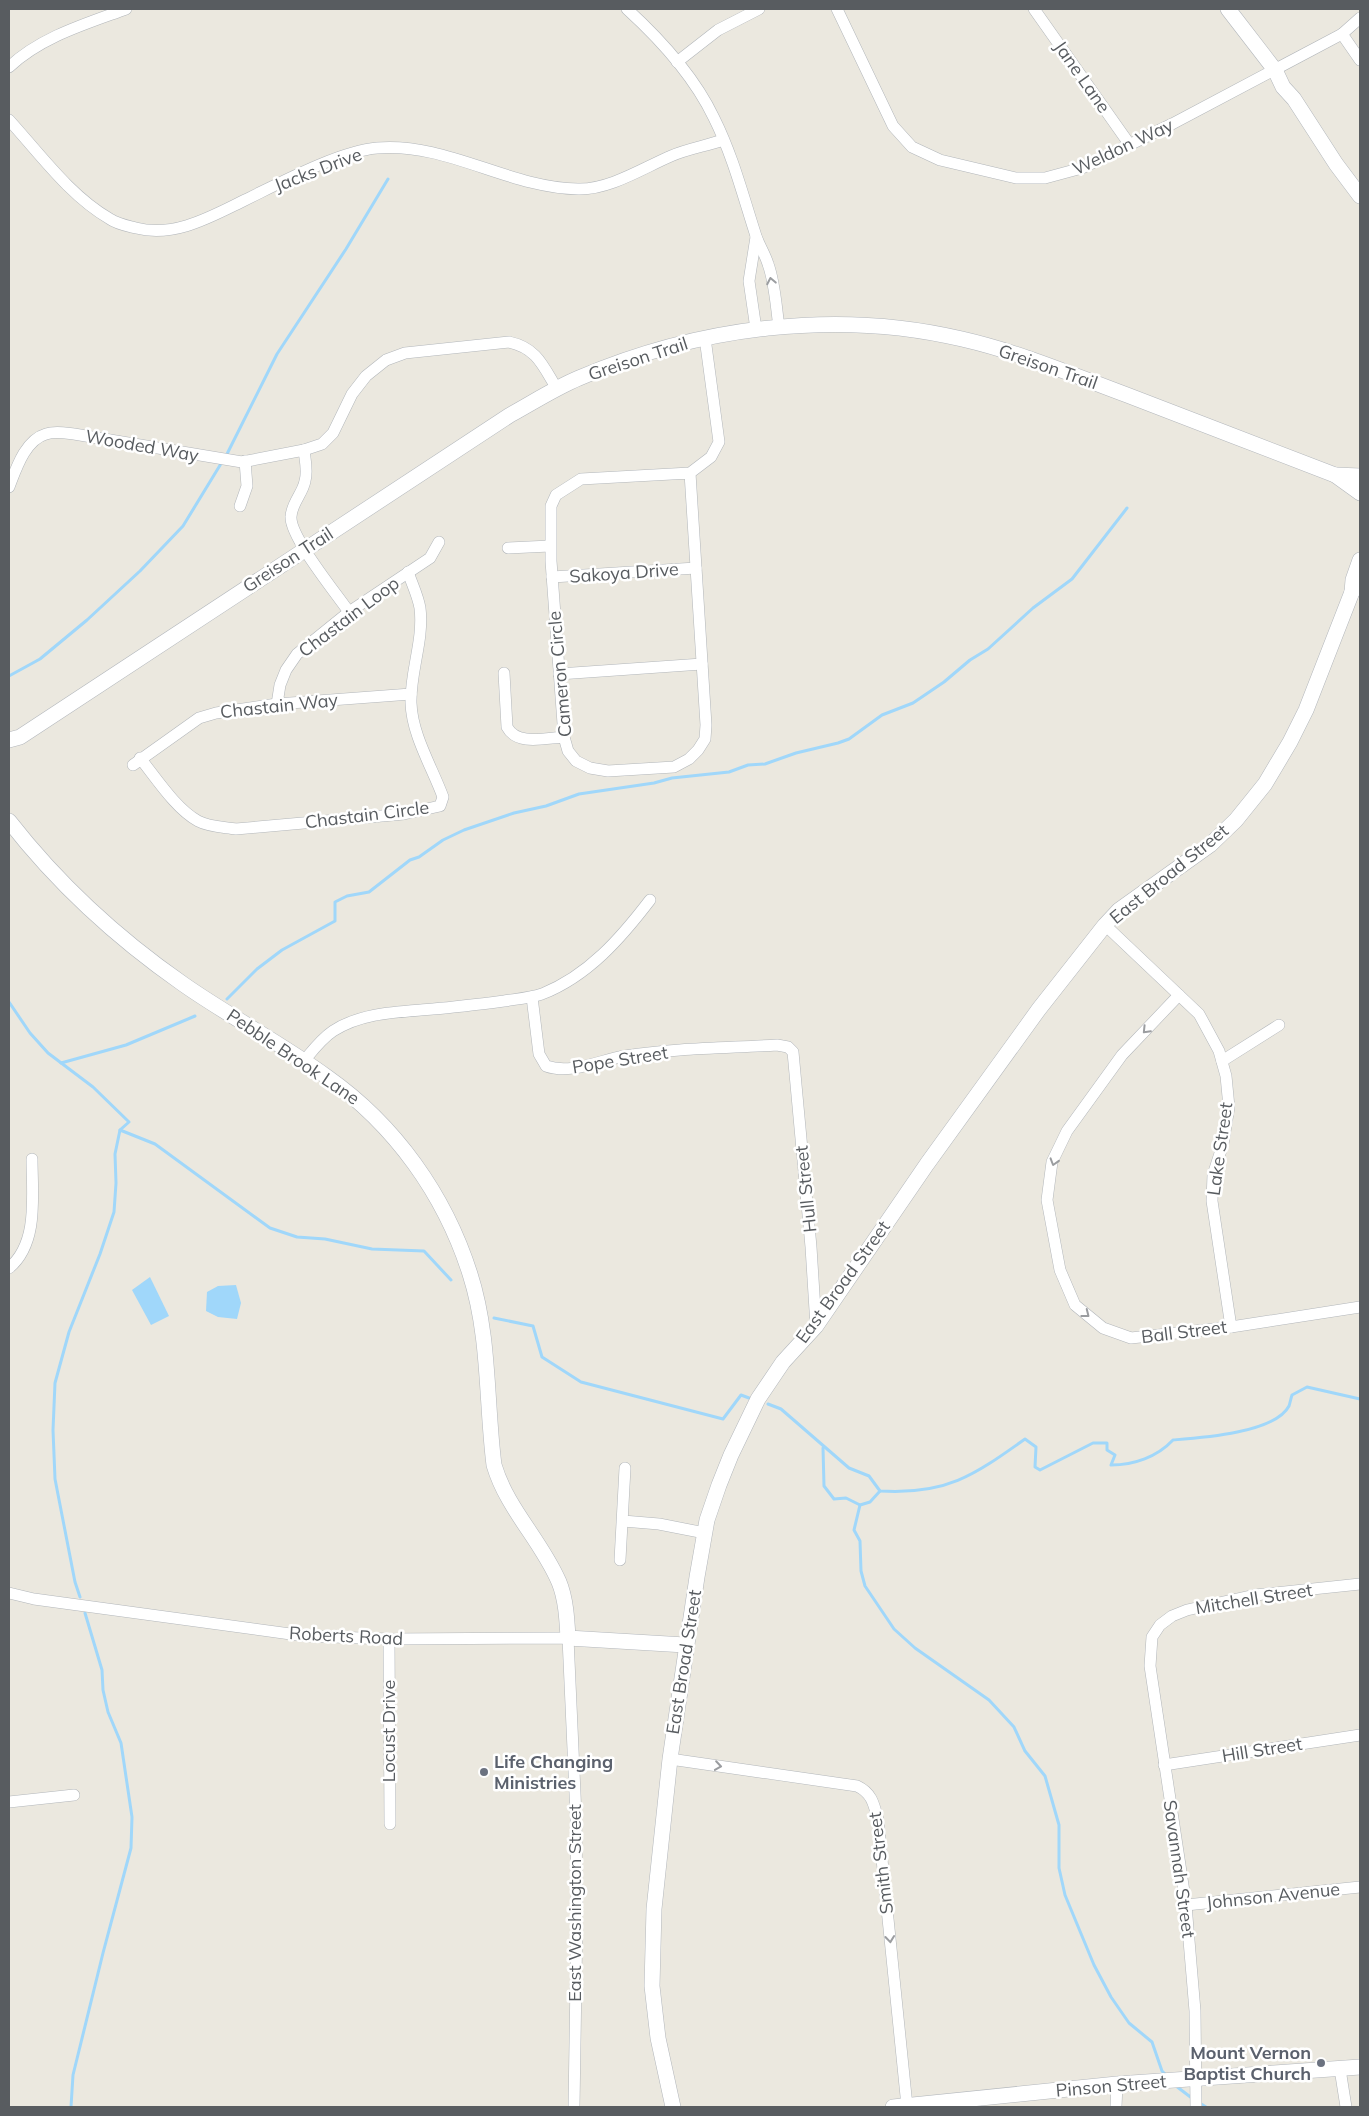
<svg xmlns="http://www.w3.org/2000/svg" width="1369" height="2116" viewBox="0 0 1369 2116" font-family="Mulish,sans-serif">
	<rect width="100%" height="100%" fill="#ebe8df"/>
	<g fill="#a0d7fa">
		<polygon points="150,1277 169,1316 151,1325 132,1290"/>
		<polygon points="236,1285 241,1303 237,1319 218,1317 206,1311 207,1292 218,1286"/>
	</g>
	<g fill="none" stroke-linecap="round" stroke-linejoin="round">
		<g stroke="#a0d7fa" stroke-width="3">
			<polyline points="226,456 277,354 346,249 388,179"/>
			<polyline points="9,676 40,659 87,620 140,571 183,526 222,462"/>
			<polyline points="227,999 257,969 282,950 335,921 335,902 347,896 369,892 410,860 419,857 443,840 464,830 514,813 546,806 579,794 654,783 672,778 729,772 748,765 765,764 796,753 838,743 849,739 882,715 913,703 944,682 970,660 988,649 1033,608 1072,579 1127,508"/>
			<polyline points="9,1002 30,1033 48,1053 93,1087 129,1122 120,1130 115,1154 116,1183 114,1212 100,1254 69,1332 55,1383 53,1430 55,1479 75,1582 80,1597"/>
			<polyline points="61,1063 126,1045 195,1016"/>
			<polyline points="120,1130 155,1144 270,1228 297,1237 325,1239 372,1249 424,1251 451,1280"/>
			<polyline points="494,1318 533,1326 542,1357 581,1382 723,1419 741,1395 749,1398"/>
			<path d="M768 1404 781 1409 849 1468 869 1476 880 1491C946 1495 973 1476 1025 1439L1036 1447 1035 1467 1040 1470 1093 1443H1107V1450L1115 1455 1111 1465C1134 1465 1157 1457 1173 1440 1200 1438 1275 1433 1289 1406 1290 1403 1291 1398 1292 1395L1307 1387 1360 1399"/>
			<polyline points="823,1448 824,1486 834,1499 846,1498 860,1505 854,1530 860,1541 861,1571 865,1586 894,1629 915,1648 989,1700 1014,1727 1025,1751 1045,1776 1059,1825 1059,1868 1065,1895 1094,1965 1111,1997 1129,2023 1152,2042 1162,2071 1167,2076"/>
			<polyline points="860,1505 870,1502 880,1491"/>
			<polyline points="1176,2086 1193,2099"/>
			<polyline points="1198,2102 1206,2107"/>
			<polyline points="71,2107 73,2075 103,1953 131,1848 132,1817 121,1743 108,1712 103,1690 102,1670 85,1613"/>
		</g>
		<g stroke="#b2b6ba" stroke-width="12">
			<g id="street">
				<path d="M627 9C661 40 694 76 714 118 733 156 743 196 756 236 759 245 765 254 768 264 775 283 776 306 779 327"/>
				<polyline points="837,9 893,126 912,147 940,160 1016,178 1045,178 1082,168 1172,124 1342,34 1360,18"/>
				<polyline points="1034,9 1130,145"/>
				<polyline points="1342,34 1360,60"/>
				<polyline points="677,62 718,30 759,9"/>
				<path d="M9 67C41 37 85 24 126 9"/>
				<path d="M9 120C40 154 70 196 110 219 117 224 128 226 136 228 175 238 212 216 245 200 280 183 340 151 377 148 447 142 509 188 578 189 609 190 643 168 671 156 687 149 706 146 723 140"/>
				<polyline points="756,237 749,281 756,329"/>
				<path d="M304 450 322 444 333 433 352 394 366 376 386 360 405 353 509 342C537 348 543 366 557 389"/>
				<polyline points="690,473 706,725 705,739 698,750 689,759 674,767 608,771 590,768 576,761 568,751 564,737 551,561 551,506 556,495 581,479 690,473 711,457 719,442 705,338"/>
				<path d="M9 487C16 469 25 440 46 434 55 431 65 433 74 434L242 462 304 450C305 460 308 471 305 481 303 493 291 504 291 517 290 537 336 593 349 612"/>
				<polyline points="240,506 247,486 245,461"/>
				<polyline points="508,548 550,546"/>
				<polyline points="552,577 696,568"/>
				<path d="M504 673 507 727C517 746 545 738 564 737"/>
				<polyline points="559,674 702,664"/>
				<polyline points="277,704 280,685 286,670 297,654 349,612 430,558 439,542"/>
				<path d="M140 758C156 778 176 809 198 821 209 827 224 827 236 829L404 814 440 806 443 797C432 767 412 735 411 703 410 672 424 640 420 608 418 596 412 584 408 572"/>
				<polyline points="133,765 199,718 216,713 277,704 411,694"/>
				<polyline points="1105,925 1199,1014 1219,1051 1226,1076 1229,1107 1223,1144 1213,1175 1212,1201 1231,1327"/>
				<polyline points="1179,995 1122,1055 1067,1131 1052,1162 1047,1200 1060,1270 1075,1305 1103,1328 1131,1338 1231,1327 1360,1307"/>
				<path d="M532 997 539 1054 546 1066C571 1075 600 1060 625 1056 675 1048 727 1048 777 1045L788 1047 793 1052 811 1247 816 1326"/>
				<path d="M304 1061C313 1050 321 1039 333 1031 362 1012 399 1012 433 1009 457 1007 481 1004 504 1001 517 999 530 998 542 994 588 976 621 938 650 900"/>
				<polyline points="1222,1061 1279,1025"/>
				<path d="M9 1268C39 1243 32 1195 32 1159"/>
				<polyline points="623,1521 659,1524 705,1533"/>
				<polyline points="620,1560 625,1468"/>
				<polyline points="9,1593 34,1599 305,1636 389,1639 568,1638 576,1816 577,1915 574,2107"/>
				<polyline points="389,1639 390,1824"/>
				<path d="M670 1759 857 1786C872 1793 874 1804 878 1820L907 2106"/>
				<polyline points="1164,1765 1360,1735"/>
				<polyline points="9,1802 74,1795"/>
				<polyline points="1186,1905 1360,1887"/>
				<polyline points="1340,2069 1346,2107"/>
				<polyline points="1116,2107 1117,2084"/>
				<polyline points="1196,2107 1195,2011 1186,1905 1150,1666 1152,1637 1160,1625 1172,1616 1187,1610 1255,1595 1360,1584"/>
			</g>
		</g>
		<g stroke="#b3b7bc" stroke-width="16">
			<g id="secondary">
				<polyline points="1228,9 1275,70 1283,87 1294,99 1336,164 1360,196"/>
				<polyline points="1335,475 1360,476"/>
				<polyline points="1352,592 1353,580 1360,560"/>
				<path d="M9 740 20 737 510 415C532 403 555 388 579 378 698 327 836 309 962 339 1019 352 1073 375 1127 395 1196 422 1266 448 1335 475L1360 493"/>
				<path d="M9 821C59 885 117 938 183 984 230 1017 281 1043 327 1077 395 1125 445 1195 470 1274 490 1336 486 1402 494 1465 507 1509 541 1540 559 1582 566 1599 567 1620 568 1638L685 1645"/>
				<polyline points="673,2107 658,2038 652,1986 654,1909 670,1759 697,1577 707,1520 719,1485 731,1455 758,1399 783,1362 816,1326 927,1164 1039,1009 1105,925 1119,910 1210,845 1236,820 1265,784 1290,742 1306,710 1352,592 1360,581"/>
				<polyline points="893,2107 1117,2084 1360,2067"/>
			</g>
		</g>
		<use href="#street" stroke="#fff" stroke-width="11"/>
		<use href="#secondary" stroke="#fff" stroke-width="15"/>
	</g>
	<defs><path id="oneway-chevron" d="M-2-3.5L2.5 0L-2 3.5" fill="none" stroke-width="1.6" stroke-linecap="round" stroke-linejoin="round" transform="scale(1.25)"/></defs>
	<g stroke="#9b9da0">
		<use href="#oneway-chevron" transform="translate(771 281) rotate(-101)"/>
		<use href="#oneway-chevron" transform="translate(1146 1030) rotate(134)"/>
		<use href="#oneway-chevron" transform="translate(1054 1162) rotate(107)"/>
		<use href="#oneway-chevron" transform="translate(1086 1314) rotate(38)"/>
		<use href="#oneway-chevron" transform="translate(718 1766) rotate(8)"/>
		<use href="#oneway-chevron" transform="translate(890 1939) rotate(84)"/>
	</g>
	<g fill="#6b7280" stroke="#fff" stroke-width="2">
		<circle cx="484" cy="1772" r="5"/>
		<circle cx="1321" cy="2063" r="5"/>
	</g>
	<g text-anchor="middle" stroke-width="5" stroke-linejoin="round" paint-order="stroke">
		<g font-size="18" fill="#585c60" stroke="#fff">
			<text transform="translate(1082 77) rotate(55)" y="6">Jane Lane</text>
			<text transform="translate(1123 147) rotate(-25)" y="6">Weldon Way</text>
			<text transform="translate(318 170) rotate(-21)" y="6">Jacks Drive</text>
			<text transform="translate(638 359) rotate(-18)" y="6">Greison Trail</text>
			<text transform="translate(1048 367) rotate(19)" y="6">Greison Trail</text>
			<text transform="translate(142 446) rotate(10)" y="6">Wooded Way</text>
			<text transform="translate(288 560) rotate(-33)" y="6">Greison Trail</text>
			<text transform="translate(624 573) rotate(-4)" y="6">Sakoya Drive</text>
			<text transform="translate(349 617) rotate(-37)" y="6">Chastain Loop</text>
			<text transform="translate(560 674) rotate(-95)" y="6">Cameron Circle</text>
			<text transform="translate(279 706) rotate(-6)" y="6">Chastain Way</text>
			<text transform="translate(367 815) rotate(-7)" y="6">Chastain Circle</text>
			<text transform="translate(1169 874) rotate(-39)" y="6">East Broad Street</text>
			<text transform="translate(293 1057) rotate(34)" y="6">Pebble Brook Lane</text>
			<text transform="translate(620 1060) rotate(-9)" y="6">Pope Street</text>
			<text transform="translate(1220 1149) rotate(-82)" y="6">Lake Street</text>
			<text transform="translate(806 1189) rotate(-96)" y="6">Hull Street</text>
			<text transform="translate(843 1282) rotate(-54)" y="6">East Broad Street</text>
			<text transform="translate(1184 1332) rotate(-7)" y="6">Ball Street</text>
			<text transform="translate(1254 1599) rotate(-9)" y="6">Mitchell Street</text>
			<text transform="translate(346 1636) rotate(3)" y="6">Roberts Road</text>
			<text transform="translate(684 1662) rotate(-81)" y="6">East Broad Street</text>
			<text transform="translate(389 1731) rotate(-90)" y="6">Locust Drive</text>
			<text transform="translate(1262 1750) rotate(-9)" y="6">Hill Street</text>
			<text transform="translate(881 1863) rotate(-97)" y="6">Smith Street</text>
			<text transform="translate(1179 1869) rotate(82)" y="6">Savannah Street</text>
			<text transform="translate(1273 1896) rotate(-6)" y="6">Johnson Avenue</text>
			<text transform="translate(575 1903) rotate(-90)" y="6">East Washington Street</text>
			<text transform="translate(1111 2086) rotate(-5)" y="6">Pinson Street</text>
		</g>
		<g font-size="18" font-weight="bold" fill="#5b616d" stroke="#fff" text-anchor="start">
			<text x="494" y="1768">Life Changing<tspan x="494" dy="21">Ministries</tspan></text>
			<text x="1311" y="2059" text-anchor="end">Mount Vernon<tspan x="1311" dy="21">Baptist Church</tspan></text>
		</g>
	</g>
	<rect width="1369" height="2116" fill="none" stroke="#585c60" stroke-width="20"/>
</svg>
